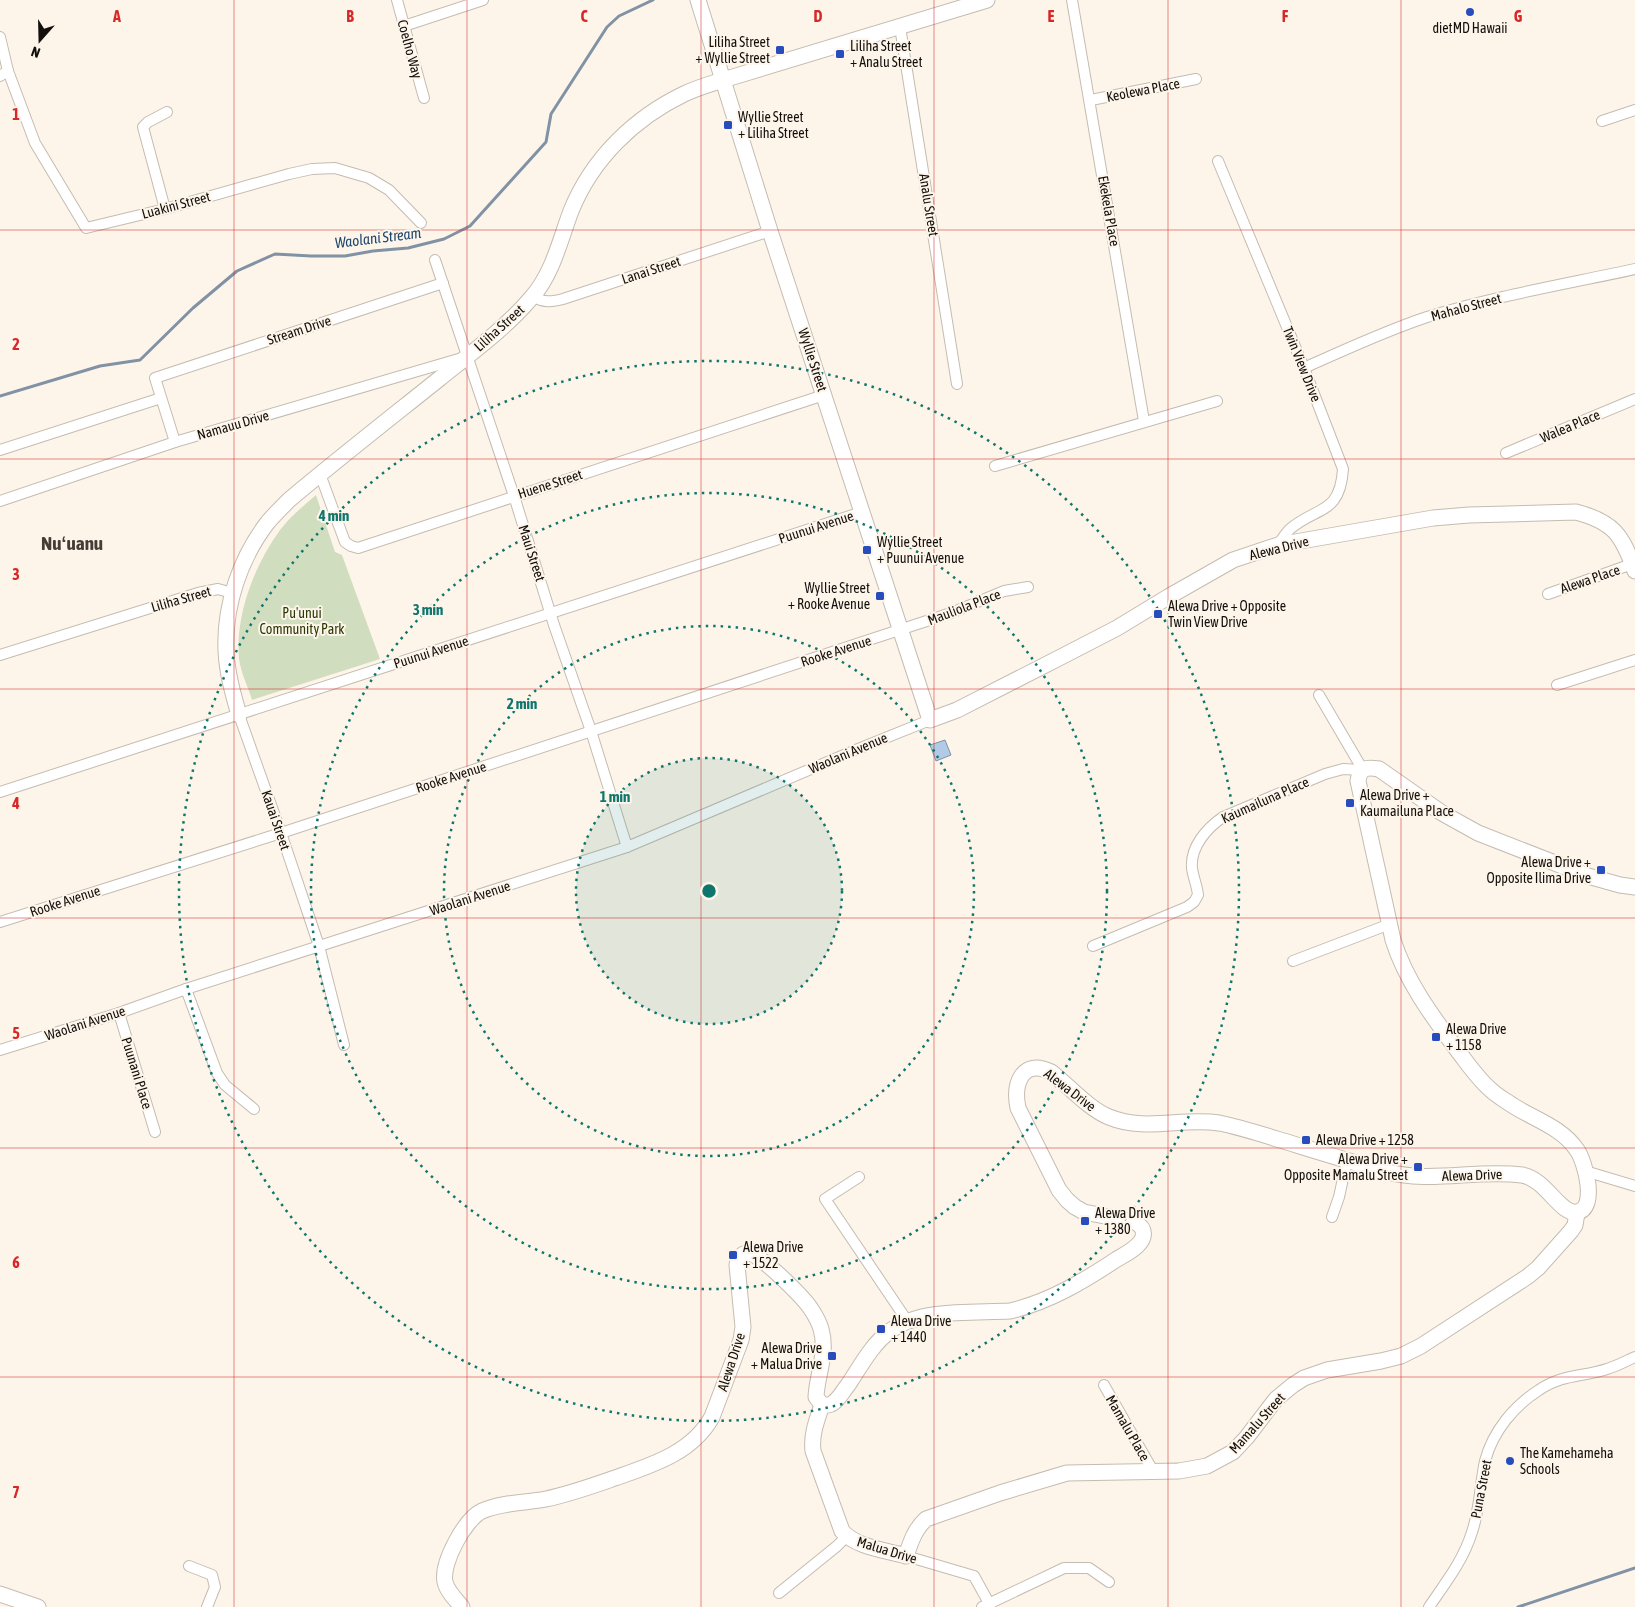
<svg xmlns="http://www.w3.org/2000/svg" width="1635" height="1607" viewBox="0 0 1635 1607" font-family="'Asap Condensed',sans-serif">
	<rect width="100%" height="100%" fill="#fef5ea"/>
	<path fill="#d0debf" d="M316 495 335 552 342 555 380 659 252 700C248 687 241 673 239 659 235 615 254 566 280 530 290 517 303 506 316 495Z"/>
	<polygon fill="#b0cae7" stroke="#8192a5" points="945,740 951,755 936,761 930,745"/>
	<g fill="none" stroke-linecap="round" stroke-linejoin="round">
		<g stroke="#8192a5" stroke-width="3">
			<polyline points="0,396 100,366 140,360 193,308 237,271 275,254 311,256 345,256 373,251 408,248 444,239 470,226 546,142 551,114 607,27 619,16 653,0"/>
			<polyline points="1518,1607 1635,1568"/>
		</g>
		<g stroke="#c4bcb1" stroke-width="12">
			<g id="street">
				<polyline points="397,0 424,98"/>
				<polyline points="1072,0 1144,421"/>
				<polyline points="404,26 483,0"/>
				<polyline points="900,27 957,384"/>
				<polyline points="0,37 8,71 0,76"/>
				<polyline points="8,71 35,143 86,228 165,209 289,174 312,169 335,168 369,178 389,190 421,223"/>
				<polyline points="1091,100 1196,79"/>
				<polyline points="1602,121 1635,110"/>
				<path d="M1218 161 1304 368 1343 469C1340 515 1317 506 1290 529 1285 534 1282 539 1278 545"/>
				<polyline points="165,209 143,127 148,122 167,112"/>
				<polyline points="435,260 514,496 554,625 591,731 627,847"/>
				<path d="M533 296C543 303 552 302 563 299L770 231"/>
				<path d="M1304 368C1344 350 1385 331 1427 317 1495 296 1566 284 1635 269"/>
				<polyline points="175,442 155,378 443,283"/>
				<polyline points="0,450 161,398"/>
				<polyline points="1506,453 1635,399"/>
				<polyline points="995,466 1217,401"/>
				<polyline points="320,474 345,542 351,546 358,548 824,395"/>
				<polyline points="0,501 175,442 462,358"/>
				<polyline points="1548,594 1632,564"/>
				<polyline points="0,655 198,593 218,589 232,593"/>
				<polyline points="1557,685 1635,660"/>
				<polyline points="1319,695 1363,770"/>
				<polyline points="239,715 281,833 319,946 344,1045"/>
				<polyline points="0,792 862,512"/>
				<polyline points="0,922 281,833 951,613 1004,591 1028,587"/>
				<path d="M1093 946 1187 907 1194 902 1198 895C1197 885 1193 877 1192 868 1190 847 1207 828 1223 817L1325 774 1343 769 1363 770"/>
				<polyline points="1293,961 1390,924"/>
				<polyline points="186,989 217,1073 225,1085 254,1109"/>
				<polyline points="119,1013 155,1132"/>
				<polyline points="0,1050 119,1013 186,989 627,847 858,749 930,720"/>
				<polyline points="1585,1171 1635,1186"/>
				<polyline points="859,1177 825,1199 908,1322"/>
				<polyline points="1332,1217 1339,1197 1347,1160"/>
				<polyline points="1104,1385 1153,1471"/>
				<polyline points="906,1556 974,1576 990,1605"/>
				<polyline points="189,1566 212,1575 215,1587 207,1607"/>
				<polyline points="779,1593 837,1546 847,1536"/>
				<polyline points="982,1607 1064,1568 1089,1568 1109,1582"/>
				<path d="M1429 1607C1446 1582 1463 1561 1472 1532 1480 1509 1480 1484 1485 1461 1493 1431 1514 1406 1539 1390 1562 1374 1583 1377 1607 1369 1617 1366 1626 1361 1635 1357"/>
			</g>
		</g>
		<g stroke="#c4bcb1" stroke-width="17">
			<g id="secondary">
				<path d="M698 0 770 231 930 720 957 710 1059 658 1117 628 1168 597 1233 560 1278 545 1433 518 1469 515 1576 512C1614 522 1622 535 1635 571"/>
				<path d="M239 715C233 694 227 673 226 651 224 606 240 558 268 522 274 515 282 507 289 500 338 459 389 419 439 379 471 353 506 328 532 297 553 273 560 240 571 211 592 159 634 118 684 94 696 88 710 84 723 80L987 0"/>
				<path d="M822 1405C817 1420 811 1434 813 1451L842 1531C857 1548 886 1550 906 1556 911 1541 915 1529 926 1519L1000 1493 1067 1473 1179 1471 1207 1466 1233 1452 1247 1437 1276 1399 1293 1385 1304 1378 1327 1370 1381 1361 1401 1356 1421 1346 1527 1277 1538 1268 1571 1231 1575 1225 1577 1213"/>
				<polyline points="0,1594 38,1607"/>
				<path d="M462 1607C456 1600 447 1591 445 1582 441 1563 465 1519 482 1511 502 1502 526 1503 546 1499 570 1494 592 1486 615 1478 652 1465 692 1453 712 1417L741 1340 743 1327 737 1265C738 1259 742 1252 749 1253 760 1254 804 1298 811 1309 815 1315 819 1322 821 1329 828 1353 817 1374 816 1397L822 1405C827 1405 829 1406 833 1403 839 1399 843 1391 848 1385 860 1367 872 1344 890 1331 920 1308 974 1313 1010 1311 1049 1302 1084 1281 1117 1259 1126 1254 1140 1247 1143 1237 1145 1229 1140 1225 1135 1222L1084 1212 1075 1207 1067 1200 1059 1190 1018 1108C1013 1084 1022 1058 1051 1072 1069 1086 1089 1109 1109 1117 1145 1132 1183 1117 1219 1123 1239 1127 1258 1133 1277 1139 1313 1150 1348 1161 1384 1171 1431 1184 1475 1169 1522 1175 1546 1179 1560 1215 1577 1212 1598 1209 1585 1161 1577 1150 1561 1126 1532 1119 1509 1103 1503 1099 1496 1095 1491 1090 1478 1079 1468 1064 1458 1051 1432 1016 1406 981 1393 940L1358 781C1360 767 1367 767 1379 769L1442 813 1478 833 1588 876 1620 885 1635 887"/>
			</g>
		</g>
		<use href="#street" stroke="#fff" stroke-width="10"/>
		<use href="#secondary" stroke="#fff" stroke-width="15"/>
	</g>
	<path fill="none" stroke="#d62828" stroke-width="1" stroke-opacity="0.55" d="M234 0V1607M467 0V1607M701 0V1607M934 0V1607M1168 0V1607M1401 0V1607M0 230H1635M0 459H1635M0 689H1635M0 918H1635M0 1148H1635M0 1377H1635"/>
	<circle cx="709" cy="891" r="133" fill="#0f766e" fill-opacity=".12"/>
	<g fill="none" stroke="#0f766e" stroke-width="2.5" stroke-dasharray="2.5 5">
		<circle cx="709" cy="891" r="133"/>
		<circle cx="709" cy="891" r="265"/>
		<circle cx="709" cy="891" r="398"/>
		<circle cx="709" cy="891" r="530"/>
	</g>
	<g fill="#274dbc" stroke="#fef5ea" stroke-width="2">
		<circle cx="1470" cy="12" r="5"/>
		<rect x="775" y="45" width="10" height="10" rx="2.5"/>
		<rect x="835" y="49" width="10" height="10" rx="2.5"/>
		<rect x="723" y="120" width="10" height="10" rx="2.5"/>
		<rect x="862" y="545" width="10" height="10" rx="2.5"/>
		<rect x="875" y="591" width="10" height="10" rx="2.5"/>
		<rect x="1153" y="609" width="10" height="10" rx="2.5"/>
		<rect x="1345" y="798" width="10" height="10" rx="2.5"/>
		<rect x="1596" y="865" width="10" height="10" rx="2.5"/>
		<rect x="1431" y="1032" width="10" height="10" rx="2.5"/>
		<rect x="1301" y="1135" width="10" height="10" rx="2.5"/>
		<rect x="1413" y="1162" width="10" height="10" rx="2.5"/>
		<rect x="1080" y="1216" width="10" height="10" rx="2.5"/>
		<rect x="728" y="1250" width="10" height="10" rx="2.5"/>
		<rect x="876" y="1324" width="10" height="10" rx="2.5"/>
		<rect x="827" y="1351" width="10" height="10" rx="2.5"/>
		<circle cx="1510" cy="1461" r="5"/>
	</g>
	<g text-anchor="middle" stroke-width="4" stroke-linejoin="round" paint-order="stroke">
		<g font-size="14" fill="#120f0c" stroke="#fef5ea" text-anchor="start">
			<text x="1470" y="33" text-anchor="middle">dietMD Hawaii</text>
			<text x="770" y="47" text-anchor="end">Liliha Street<tspan x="770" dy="16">+ Wyllie Street</tspan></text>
			<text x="850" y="51">Liliha Street<tspan x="850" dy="16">+ Analu Street</tspan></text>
			<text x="738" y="122">Wyllie Street<tspan x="738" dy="16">+ Liliha Street</tspan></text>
			<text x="877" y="547">Wyllie Street<tspan x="877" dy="16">+ Puunui Avenue</tspan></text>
			<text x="870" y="593" text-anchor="end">Wyllie Street<tspan x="870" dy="16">+ Rooke Avenue</tspan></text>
			<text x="1168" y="611">Alewa Drive + Opposite<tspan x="1168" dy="16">Twin View Drive</tspan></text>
			<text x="1360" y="800">Alewa Drive +<tspan x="1360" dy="16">Kaumailuna Place</tspan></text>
			<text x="1591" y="867" text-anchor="end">Alewa Drive +<tspan x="1591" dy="16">Opposite Ilima Drive</tspan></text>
			<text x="1446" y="1034">Alewa Drive<tspan x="1446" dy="16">+ 1158</tspan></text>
			<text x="1316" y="1145">Alewa Drive + 1258</text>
			<text x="1408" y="1164" text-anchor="end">Alewa Drive +<tspan x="1408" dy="16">Opposite Mamalu Street</tspan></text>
			<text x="1095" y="1218">Alewa Drive<tspan x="1095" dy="16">+ 1380</tspan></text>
			<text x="743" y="1252">Alewa Drive<tspan x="743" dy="16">+ 1522</tspan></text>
			<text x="891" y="1326">Alewa Drive<tspan x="891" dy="16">+ 1440</tspan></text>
			<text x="822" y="1353" text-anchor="end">Alewa Drive<tspan x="822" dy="16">+ Malua Drive</tspan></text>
			<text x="1520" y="1458">The Kamehameha<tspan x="1520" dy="16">Schools</tspan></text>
		</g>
		<g font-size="14" fill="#120f0c" stroke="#fef5ea">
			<text transform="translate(410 49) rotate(75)" y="5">Coelho Way</text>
			<text transform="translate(1143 90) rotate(-11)" y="5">Keolewa Place</text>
			<text transform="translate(176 205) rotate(-15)" y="5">Luakini Street</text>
			<text transform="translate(929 205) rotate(81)" y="5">Analu Street</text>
			<text transform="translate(1109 211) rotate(80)" y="5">Ekekela Place</text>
			<text transform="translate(651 270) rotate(-18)" y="5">Lanai Street</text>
			<text transform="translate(1466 307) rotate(-15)" y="5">Mahalo Street</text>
			<text transform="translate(499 328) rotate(-42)" y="5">Liliha Street</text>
			<text transform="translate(299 330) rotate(-18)" y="5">Stream Drive</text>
			<text transform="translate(813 360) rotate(72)" y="5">Wyllie Street</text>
			<text transform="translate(1302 364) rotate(68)" y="5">Twin View Drive</text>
			<text transform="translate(233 425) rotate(-16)" y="5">Namauu Drive</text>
			<text transform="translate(1570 426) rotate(-23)" y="5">Walea Place</text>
			<text transform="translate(550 484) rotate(-18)" y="5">Huene Street</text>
			<text transform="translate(816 527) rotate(-18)" y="5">Puunui Avenue</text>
			<text transform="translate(1279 548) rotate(-14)" y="5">Alewa Drive</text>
			<text transform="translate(532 553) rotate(72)" y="5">Maui Street</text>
			<text transform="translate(1590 579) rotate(-19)" y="5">Alewa Place</text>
			<text transform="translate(181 599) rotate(-16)" y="5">Liliha Street</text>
			<text transform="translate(964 607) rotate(-21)" y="5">Mauliola Place</text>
			<text transform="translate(836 651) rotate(-18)" y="5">Rooke Avenue</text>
			<text transform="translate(431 652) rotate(-18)" y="5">Puunui Avenue</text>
			<text transform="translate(848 753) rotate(-23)" y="5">Waolani Avenue</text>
			<text transform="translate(451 777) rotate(-18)" y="5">Rooke Avenue</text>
			<text transform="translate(1265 800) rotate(-24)" y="5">Kaumailuna Place</text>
			<text transform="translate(276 820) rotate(71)" y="5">Kauai Street</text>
			<text transform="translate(470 898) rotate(-18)" y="5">Waolani Avenue</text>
			<text transform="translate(65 901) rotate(-18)" y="5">Rooke Avenue</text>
			<text transform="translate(85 1023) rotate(-18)" y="5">Waolani Avenue</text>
			<text transform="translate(137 1073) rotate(73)" y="5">Puunani Place</text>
			<text transform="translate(1070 1090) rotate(37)" y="5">Alewa Drive</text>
			<text transform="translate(1472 1175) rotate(-2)" y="5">Alewa Drive</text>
			<text transform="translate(731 1362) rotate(-72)" y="5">Alewa Drive</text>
			<text transform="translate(1257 1423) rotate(-48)" y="5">Mamalu Street</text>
			<text transform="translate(1128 1428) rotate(60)" y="5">Mamalu Place</text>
			<text transform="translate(1481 1489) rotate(-79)" y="5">Puna Street</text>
			<text transform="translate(887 1550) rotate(17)" y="5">Malua Drive</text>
		</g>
		<g font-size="14" fill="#283903" stroke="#fef5ea">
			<text x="302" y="618">Pu'unui<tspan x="302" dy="16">Community Park</tspan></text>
		</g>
		<g font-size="15" font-style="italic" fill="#21476e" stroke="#fef5ea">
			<text transform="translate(378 238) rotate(-7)" y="5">Waolani Stream</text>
		</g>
		<g font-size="19" font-weight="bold" fill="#463e36" stroke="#fef5ea">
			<text x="72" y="550">Nuʻuanu</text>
		</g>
	</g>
	<g font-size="16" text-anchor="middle" font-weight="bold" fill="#d62828" stroke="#fef5ea" stroke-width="4" stroke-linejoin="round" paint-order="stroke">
		<text x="117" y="22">A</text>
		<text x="350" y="22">B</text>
		<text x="584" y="22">C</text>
		<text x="818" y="22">D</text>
		<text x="1051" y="22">E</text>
		<text x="1285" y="22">F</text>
		<text x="1518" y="22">G</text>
		<text x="16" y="120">1</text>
		<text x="16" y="350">2</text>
		<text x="16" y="580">3</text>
		<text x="16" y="809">4</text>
		<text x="16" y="1039">5</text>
		<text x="16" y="1268">6</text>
		<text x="16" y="1498">7</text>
	</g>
	<circle cx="709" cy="891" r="8" fill="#0f766e" stroke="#fef5ea" stroke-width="2.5"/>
	<g font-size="15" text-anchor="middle" font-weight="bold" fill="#0f766e" stroke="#fef5ea" stroke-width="4" stroke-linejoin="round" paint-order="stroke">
		<text x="334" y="521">4 min</text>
		<text x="428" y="615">3 min</text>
		<text x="522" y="709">2 min</text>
		<text x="615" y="802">1 min</text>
	</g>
	<g transform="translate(40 40) rotate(200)" stroke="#fef5ea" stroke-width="4" paint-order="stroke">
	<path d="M0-4L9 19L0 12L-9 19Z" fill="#120f0c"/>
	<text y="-8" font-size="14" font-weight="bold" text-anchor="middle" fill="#120f0c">N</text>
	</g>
</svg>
